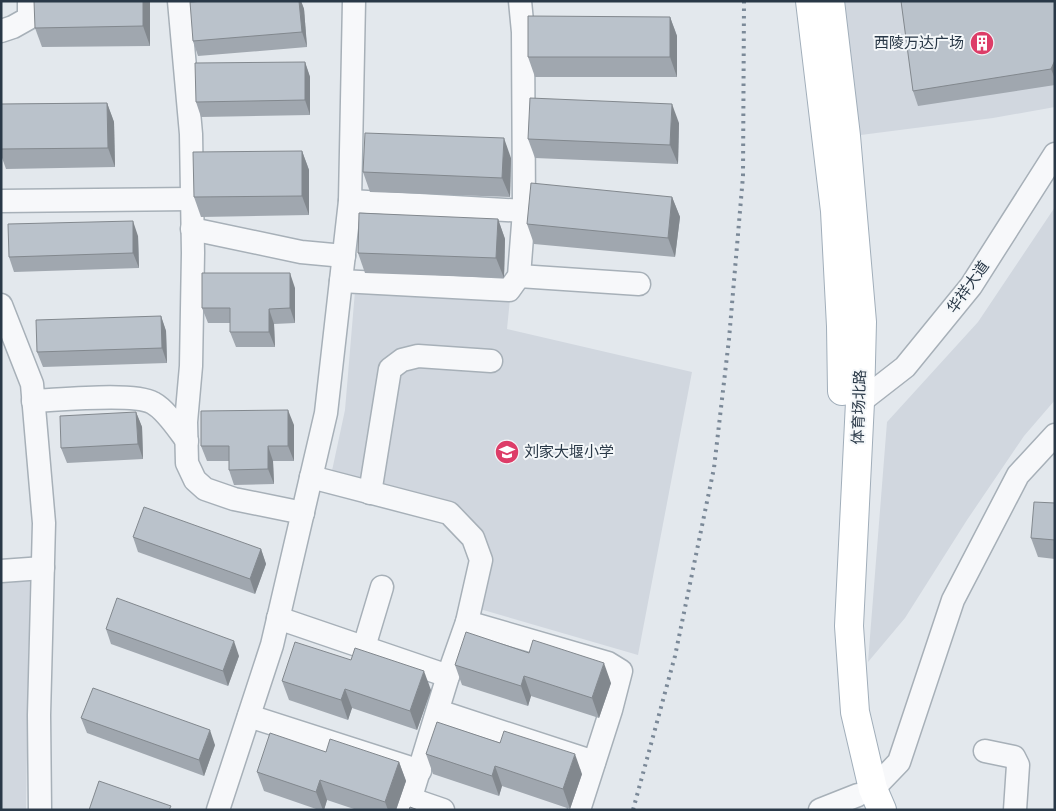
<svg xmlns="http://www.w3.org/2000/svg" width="1056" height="811" viewBox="0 0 1056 811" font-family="'Public Sans','Noto Sans SC',sans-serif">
	<rect width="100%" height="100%" fill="#e3e8ed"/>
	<g fill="#d1d7df">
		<polygon points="837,1 1055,1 1055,107 993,118 853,136"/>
		<polygon points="1055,207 1055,400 1024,436 967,520 905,618 868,662 887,422 978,322"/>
		<polygon points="355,291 510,299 507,329 692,372 638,655 466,605 477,563 449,518 327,494 345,410"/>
		<polygon points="30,581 26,810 1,810 1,583"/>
	</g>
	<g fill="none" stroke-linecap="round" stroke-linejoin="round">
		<g stroke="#a7b0b8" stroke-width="25">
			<g id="minor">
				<polyline points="179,1 191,134 193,253 191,366 186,422 187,463 195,480 205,489 234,499 303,513"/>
				<polyline points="1,31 13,27 29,18 29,1"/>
				<polyline points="1,201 192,199"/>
				<polyline points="350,201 524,211"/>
				<polyline points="192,229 301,252 344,256"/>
				<polyline points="519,276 639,284"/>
				<polyline points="341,281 509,290 519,276 524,211 523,32 520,1"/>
				<polyline points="1,305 32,384 44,523 39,715 40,810"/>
				<path d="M33 401C59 400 134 392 153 403 166 410 178 429 187 441"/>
				<polyline points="860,402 905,367 971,286 1055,154"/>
				<polyline points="311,477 449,513 473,538 481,560 467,622 448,676 407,810"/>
				<polyline points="370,493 390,369 402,360 418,356 491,361"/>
				<polyline points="1,571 43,568"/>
				<polyline points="278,618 448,676"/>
				<polyline points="467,622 608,663 621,671 611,710 579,810"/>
				<polyline points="364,647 382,587"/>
				<polyline points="438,711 594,762"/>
				<polyline points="249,716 420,771"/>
				<polyline points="985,751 1014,757 1018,765 1015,810"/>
				<polyline points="873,789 899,762 953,600 1018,475 1055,435"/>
				<polyline points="411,799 443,810"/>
				<polyline points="218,810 272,645 326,413 350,201 354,1"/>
				<polyline points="820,810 858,795"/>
			</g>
		</g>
		<g stroke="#a1aeba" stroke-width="30">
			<g id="major">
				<polyline points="810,1 835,211 841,326 842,391"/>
				<polyline points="830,1 846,136 862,322 860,402 849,626 855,712 873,789 882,810"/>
			</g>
		</g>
		<use href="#minor" stroke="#f7f8fa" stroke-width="22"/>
		<use href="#major" stroke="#fff" stroke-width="28"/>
		<polyline stroke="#7b8998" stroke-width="4" stroke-dasharray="2.5 5" stroke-linecap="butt" points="633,810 675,656 714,468 729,339 743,176 744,1"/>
	</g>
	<g fill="#a0a7af">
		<polygon points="150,1 150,46 42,47 35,28"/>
		<polygon points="205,1 301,1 304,9 307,47 198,56 193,41"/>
		<polygon points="1055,1 1055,85 918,106 913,91"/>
		<polygon points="670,17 677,36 677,77 535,77 528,57"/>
		<polygon points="305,62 310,77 310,115 201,117 196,102"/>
		<polygon points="107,103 114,122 115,167 6,169 1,155 1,104"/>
		<polygon points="679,123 678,164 535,158 528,139"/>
		<polygon points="302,151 309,170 309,215 201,217 194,197"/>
		<polygon points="511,158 510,197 370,192 363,172"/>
		<polygon points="672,197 680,217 675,257 534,244 527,224"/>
		<polygon points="498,219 505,239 504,278 365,273 358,253"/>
		<polygon points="138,236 139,268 14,272 9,257"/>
		<polygon points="295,288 295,323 274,324 275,347 236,347 230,332 230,323 208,323 202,308"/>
		<polygon points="161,316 166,331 167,363 43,367 37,352"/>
		<polygon points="136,412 142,427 143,459 67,463 61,448"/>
		<polygon points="294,425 294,461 273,461 274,484 234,485 229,470 229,461 207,461 201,446"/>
		<polygon points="1055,503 1055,559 1038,557 1031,538"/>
		<polygon points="133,537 261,549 266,564 255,594 138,552"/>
		<polygon points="106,629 239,656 228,686 111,644"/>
		<polygon points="455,665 611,683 599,718 531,696 528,706 462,685"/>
		<polygon points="282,681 431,690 417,730 352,708 348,720 289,700"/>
		<polygon points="81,718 215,745 204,776 87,733"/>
		<polygon points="326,752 399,762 406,781 396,810 357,810 327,800 324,810 319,810 264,791 257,772"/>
		<polygon points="426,754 582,774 570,809 502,786 499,796 433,774"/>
	</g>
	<g fill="#82888e">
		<polygon points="143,1 150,1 150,46 143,26"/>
		<polygon points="299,1 301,1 304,9 307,47 302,32"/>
		<polygon points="670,17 677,36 677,77 670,57"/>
		<polygon points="1055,60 1055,79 1051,69"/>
		<polygon points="305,62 310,77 310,115 305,100"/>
		<polygon points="107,103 114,122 115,167 108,148"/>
		<polygon points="672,104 679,123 678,164 670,145"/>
		<polygon points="504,138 511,158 510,197 502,178"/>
		<polygon points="302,151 309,170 309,215 302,196"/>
		<polygon points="672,197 680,217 675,257 668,238"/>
		<polygon points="498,219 505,239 504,278 496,258"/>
		<polygon points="133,221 138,236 139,268 133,253"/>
		<polygon points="290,273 295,288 295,323 290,308"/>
		<polygon points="269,309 274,324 275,347 269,332"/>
		<polygon points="161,316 166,331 167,363 162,348"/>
		<polygon points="288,410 294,425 294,461 288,446"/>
		<polygon points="136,412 142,427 143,459 138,444"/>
		<polygon points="268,446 273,461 274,484 268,469"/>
		<polygon points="261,549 266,564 255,594 250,579"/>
		<polygon points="234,641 239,656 228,686 223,671"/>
		<polygon points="604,663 611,683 599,718 592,698"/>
		<polygon points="424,671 431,690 417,730 410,711"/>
		<polygon points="524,676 531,696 528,706 521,686"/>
		<polygon points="345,689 352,708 348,720 341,700"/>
		<polygon points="210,730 215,745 204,776 199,760"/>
		<polygon points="575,754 582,774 570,809 563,789"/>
		<polygon points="399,762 406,781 396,810 388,810 385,802"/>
		<polygon points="495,766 502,786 499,796 492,776"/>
		<polygon points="320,780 327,800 324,810 323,810 316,792"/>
	</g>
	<g fill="#bac2cb" stroke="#82888e">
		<polygon points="34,1 143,1 143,26 35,28"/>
		<polygon points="205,1 299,1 302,32 193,41 190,2"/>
		<polygon points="901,1 1055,1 1055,60 1051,69 913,91"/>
		<polygon points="528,16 670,17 670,57 528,57"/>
		<polygon points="305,62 305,100 196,102 195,63"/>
		<polygon points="530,98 672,104 670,145 528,139"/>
		<polygon points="107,103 108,148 1,149 1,104"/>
		<polygon points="365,133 504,138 502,178 363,172"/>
		<polygon points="302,151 302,196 194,197 193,152"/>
		<polygon points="531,183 672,197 668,238 527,224"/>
		<polygon points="359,213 498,219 496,258 358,253"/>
		<polygon points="133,221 133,253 9,257 8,224"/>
		<polygon points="202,273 290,273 290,308 269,309 269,332 230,332 230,308 202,308"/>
		<polygon points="161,316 162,348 37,352 36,320"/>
		<polygon points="288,410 288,446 268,446 268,469 229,470 229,446 201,446 201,411"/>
		<polygon points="136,412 138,444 61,448 60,416"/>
		<polygon points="1034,502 1055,503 1055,540 1031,538"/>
		<polygon points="144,507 261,549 250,579 133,537"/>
		<polygon points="117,598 234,641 223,671 106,629"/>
		<polygon points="466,632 529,653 533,640 604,663 592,698 524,676 521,686 455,665"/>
		<polygon points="295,642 351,660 355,648 424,671 410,711 345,689 341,700 282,681"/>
		<polygon points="93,688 210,730 199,760 81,718"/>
		<polygon points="437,722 500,743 504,731 575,754 563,789 495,766 492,776 426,754"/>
		<polygon points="270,733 326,752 330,739 399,762 385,802 320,780 316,792 257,772"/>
		<polygon points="99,781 171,806 169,810 89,810"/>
		<polygon points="410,807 418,810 409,810"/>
	</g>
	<defs>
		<g id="building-disc" transform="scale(1.25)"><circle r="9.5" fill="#dd3d68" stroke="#f4f7f9"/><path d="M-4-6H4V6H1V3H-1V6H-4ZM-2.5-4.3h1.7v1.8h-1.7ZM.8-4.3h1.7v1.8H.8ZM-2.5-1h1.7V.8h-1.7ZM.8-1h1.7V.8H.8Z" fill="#fff"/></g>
		<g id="school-disc" transform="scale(1.25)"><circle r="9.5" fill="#dd3d68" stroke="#f4f7f9"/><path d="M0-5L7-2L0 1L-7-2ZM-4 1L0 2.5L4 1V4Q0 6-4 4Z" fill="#fff"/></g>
	</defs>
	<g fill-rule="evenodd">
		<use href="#building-disc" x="982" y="43"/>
		<use href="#school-disc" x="507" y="452"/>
	</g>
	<g text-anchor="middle" stroke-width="4" stroke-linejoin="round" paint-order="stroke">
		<g font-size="15" fill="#293847" stroke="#f4f7f9" text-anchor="end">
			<text x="964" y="48">西陵万达广场</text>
			<text x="524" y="457" text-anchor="start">刘家大堰小学</text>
		</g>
		<g font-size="15" fill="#293847" stroke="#f4f7f9">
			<text transform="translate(968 287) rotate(-54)" y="5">华祥大道</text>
			<text transform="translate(859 407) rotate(-88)" y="5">体育场北路</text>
		</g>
	</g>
	<rect width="1056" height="811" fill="none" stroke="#293847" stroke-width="5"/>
</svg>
